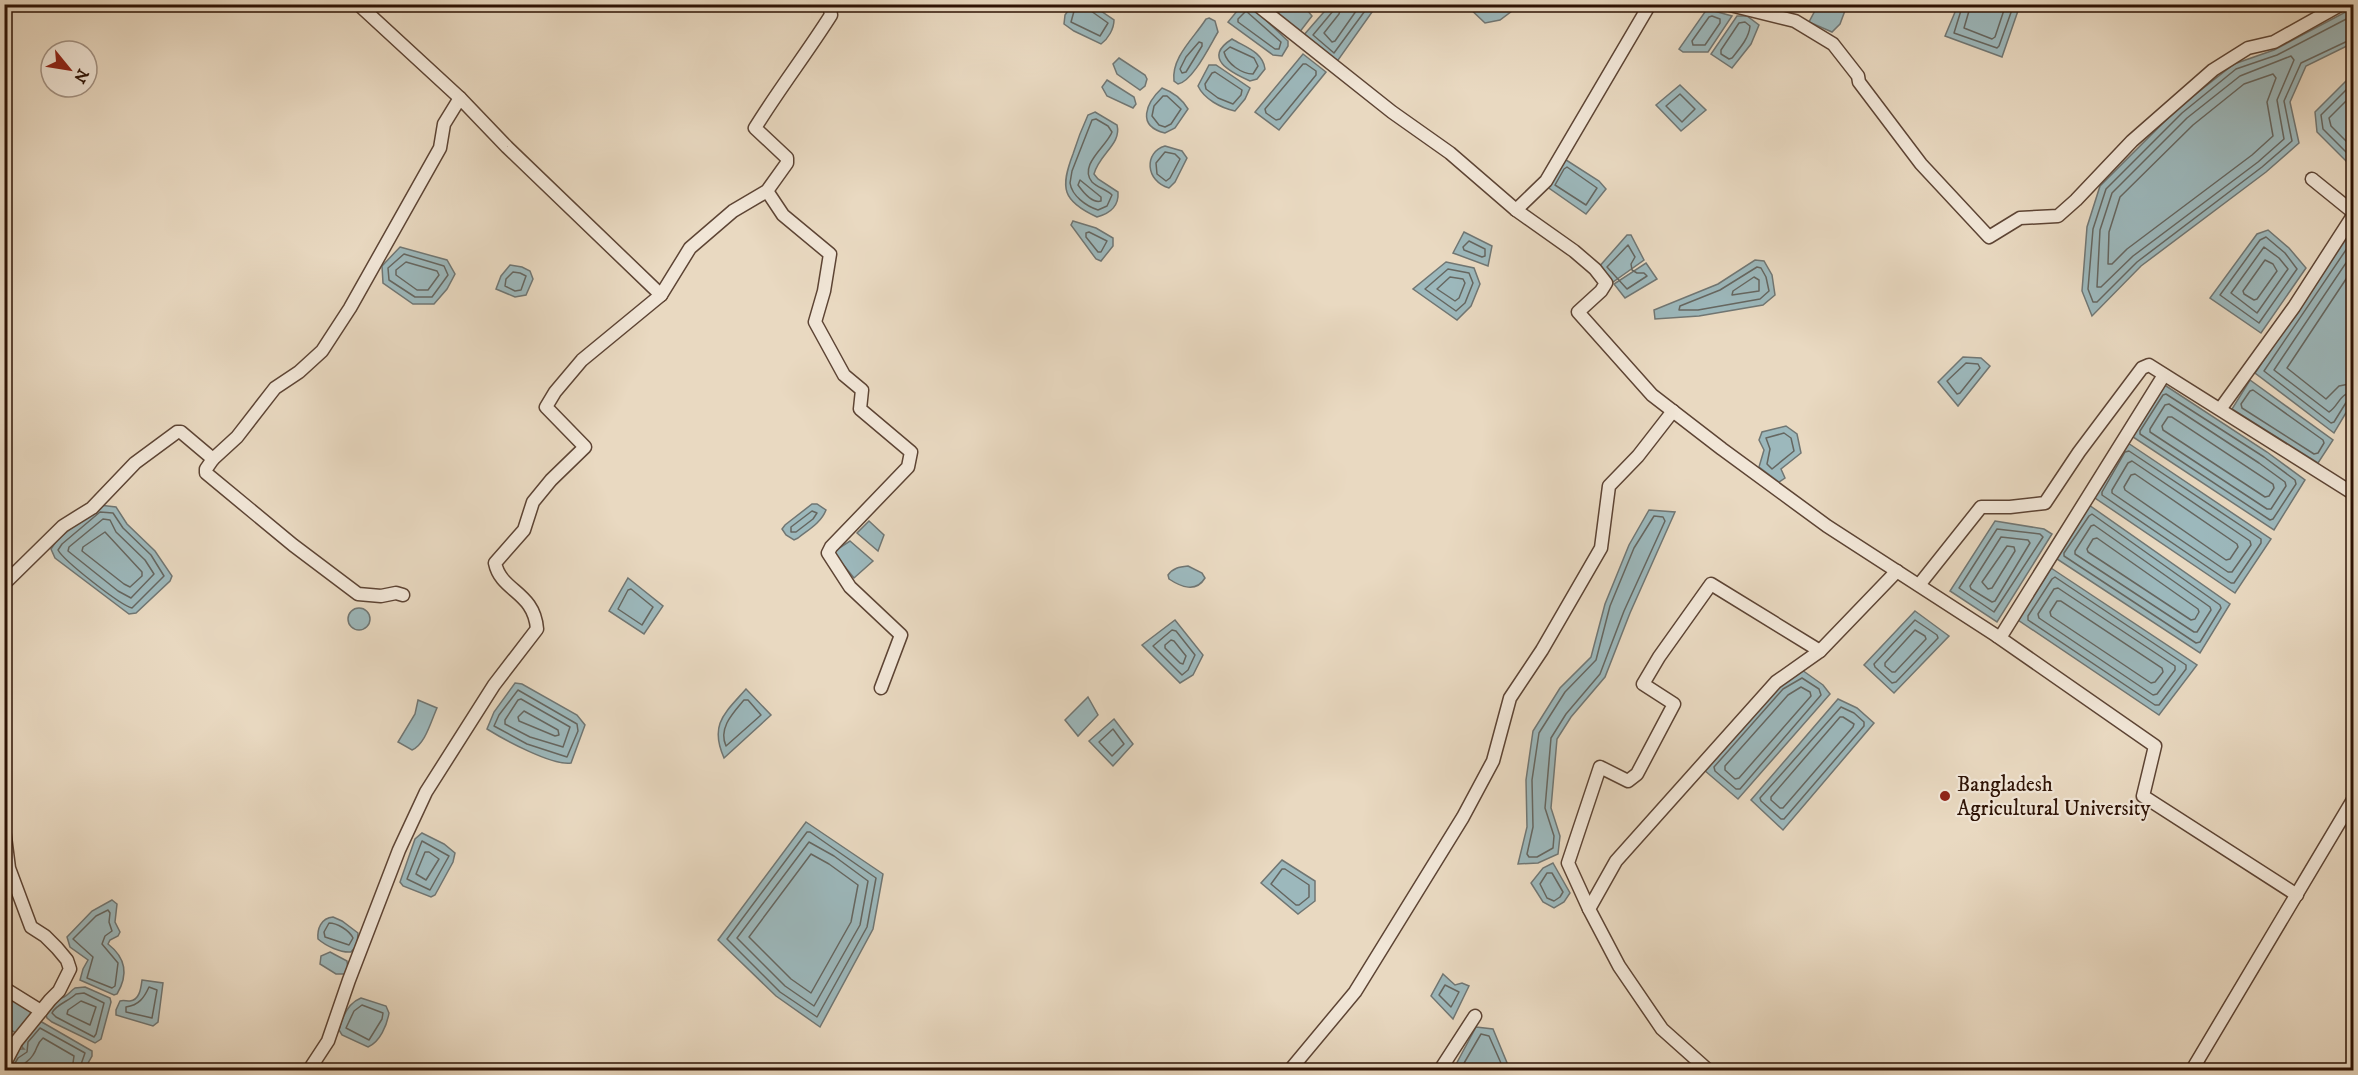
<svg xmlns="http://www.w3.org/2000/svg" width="2358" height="1075" viewBox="0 0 2358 1075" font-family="'IM FELL DW Pica',serif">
	<rect width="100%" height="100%" fill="#e9d9c1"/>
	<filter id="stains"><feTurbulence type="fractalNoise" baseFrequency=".00333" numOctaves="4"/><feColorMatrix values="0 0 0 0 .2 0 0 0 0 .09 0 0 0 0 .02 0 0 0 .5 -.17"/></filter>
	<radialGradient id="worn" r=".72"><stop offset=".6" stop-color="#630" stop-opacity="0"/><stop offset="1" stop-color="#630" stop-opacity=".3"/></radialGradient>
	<g fill="#9cb8bc" stroke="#707673" stroke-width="1.5">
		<path d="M1072 5H1092L1114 20C1114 29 1108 39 1101 44L1074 31 1064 24 1065 15Z"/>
		<polygon points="1242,5 1251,6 1288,41 1288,46 1282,56 1273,55 1228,22"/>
		<polygon points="1265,5 1303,5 1312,16 1299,33"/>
		<polygon points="1330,5 1377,5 1336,63 1303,36"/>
		<polygon points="1466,5 1504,5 1512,11 1500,20 1485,23"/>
		<polygon points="1818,5 1839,5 1846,8 1840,24 1832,32 1809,22"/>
		<polygon points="1958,5 2020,5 2002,57 1945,36"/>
		<polygon points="2353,8 2353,43 2306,66 2290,102 2299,143 2266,172 2141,266 2092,316 2082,291 2087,227 2100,186 2178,108 2234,64 2274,50"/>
		<polygon points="1707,9 1732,16 1708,52 1683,52 1679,49"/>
		<polygon points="1737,16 1747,16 1759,25 1751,44 1732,68 1711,54"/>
		<path d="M1209 18 1215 21 1218 32C1210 45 1193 81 1178 84L1174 81C1171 57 1195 37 1206 19Z"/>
		<path d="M1232 39C1245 47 1263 52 1265 69L1257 79 1250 81C1230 72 1202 58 1232 39Z"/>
		<polygon points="1303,54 1326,72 1279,130 1255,112"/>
		<polygon points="1119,58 1145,75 1147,79 1145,86 1140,90 1117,74 1113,64"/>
		<path d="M1209 65H1216L1250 88 1245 99 1235 111C1221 108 1204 99 1198 86Z"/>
		<polygon points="2353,74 2353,168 2317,132 2315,112"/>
		<polygon points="1107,80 1134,97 1136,104 1133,108 1107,96 1102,87"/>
		<polygon points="1680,85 1706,110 1681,131 1656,105"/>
		<path d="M1162 88C1173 92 1182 99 1188 109L1175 128 1165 133C1136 126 1146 103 1162 88Z"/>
		<path d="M1095 112 1117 125C1122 144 1099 154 1094 174L1098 179 1118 192C1119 206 1111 213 1097 217 1062 201 1060 188 1073 154 1077 141 1082 128 1088 115Z"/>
		<path d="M1165 146 1182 151 1187 158 1175 182 1169 188C1145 181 1144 152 1165 146Z"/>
		<polygon points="1563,158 1599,181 1606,189 1586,214 1546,186"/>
		<polygon points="1073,221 1096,228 1113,238 1113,246 1101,261 1096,259 1071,225"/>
		<polygon points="2353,227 2353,401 2334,433 2255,373"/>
		<polygon points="2268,230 2289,248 2306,268 2261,333 2210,298 2257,234"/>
		<polygon points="1464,232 1492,246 1488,266 1453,253"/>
		<polygon points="1627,235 1631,235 1644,260 1613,282 1598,268"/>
		<polygon points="400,247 447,260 455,274 447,289 434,304 413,304 383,283 382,266"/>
		<polygon points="1755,260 1764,261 1772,275 1775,295 1763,305 1699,316 1655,319 1654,310 1718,284"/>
		<polygon points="1446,262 1474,268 1480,284 1471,306 1457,320 1413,289"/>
		<polygon points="1646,263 1657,279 1625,298 1614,284"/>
		<polygon points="510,265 522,267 530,271 533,279 526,295 515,297 496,289 501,276"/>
		<polygon points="1963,357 1981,358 1990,366 1958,406 1938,382"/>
		<polygon points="2250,380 2333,440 2318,463 2232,409"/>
		<polygon points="2163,384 2267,452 2305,480 2274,530 2130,435"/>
		<polygon points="1786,426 1797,434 1801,453 1781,469 1785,478 1779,482 1759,467 1764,450 1759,440 1762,432"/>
		<polygon points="2125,441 2271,539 2235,593 2092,496"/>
		<path d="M812 504H817L826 510C821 523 808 530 798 538L794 540 786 535 782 529 785 525Z"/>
		<polygon points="99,505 116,507 127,524 155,551 172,576 170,581 136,613 129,614 55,558 51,549 57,540"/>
		<polygon points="2089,505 2230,604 2200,653 2054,557"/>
		<polygon points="1649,510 1675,512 1630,613 1605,677 1571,717 1557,739 1551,808 1560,836 1558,854 1538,863 1518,864 1527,827 1526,780 1533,731 1560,688 1591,657 1605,604 1629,545"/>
		<polygon points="869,521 884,535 878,551 857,533"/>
		<polygon points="1995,521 2044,529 2052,534 1997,622 1950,591"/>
		<polygon points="850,541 873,561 854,578 833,552"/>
		<path d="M1188 566 1202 573 1205 578C1196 593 1181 587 1169 579L1168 575C1173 568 1179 567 1188 566Z"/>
		<polygon points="2051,568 2197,665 2159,715 2018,620"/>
		<polygon points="628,578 663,606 644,634 609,611"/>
		<circle cx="359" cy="619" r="11"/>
		<polygon points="1915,611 1949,636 1894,693 1864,665"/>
		<polygon points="1175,620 1203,655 1193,675 1180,683 1142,645"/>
		<polygon points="1802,670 1823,685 1830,694 1738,799 1704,770 1779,685"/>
		<path d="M515 683 522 684 577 715 585 725 571 763C552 766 503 739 487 729L494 712Z"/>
		<path d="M746 689 771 715 724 758C709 724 725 713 746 689Z"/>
		<polygon points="1088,697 1098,715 1078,736 1065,720"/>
		<polygon points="1838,699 1857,708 1874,723 1783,830 1751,800"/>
		<path d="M418 700 437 708C431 721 425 745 412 750L398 742 415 714Z"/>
		<polygon points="1114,719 1133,744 1113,766 1089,741"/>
		<polygon points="806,822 883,874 873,929 820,1027 776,996 718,940"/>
		<polygon points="422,833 444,844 455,853 453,862 435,895 431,897 403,886 400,882 415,839"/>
		<polygon points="1282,860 1315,881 1315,901 1298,914 1261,883"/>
		<polygon points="1553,863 1570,893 1564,902 1554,908 1543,902 1531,883 1543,868"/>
		<path d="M112 900 117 904 115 922 120 932 118 936 110 940 108 944C126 958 129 974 117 994L114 995 80 980 83 969 88 960 70 947 67 937 92 911Z"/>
		<path d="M333 917 342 921 358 933 357 945 351 952C341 953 326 946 318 939 317 929 321 918 333 917Z"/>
		<polygon points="330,952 347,961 348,970 345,974 336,974 320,964 321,956"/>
		<polygon points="1443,974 1455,985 1462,983 1469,986 1453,1019 1431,996"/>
		<path d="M142 980 163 983 158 1022 153 1026 116 1015V1010L120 1001C123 1000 126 1001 130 1001 140 1000 141 987 142 980Z"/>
		<path d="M85 987 110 998 111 1002 101 1039 95 1043 52 1022 47 1018 45 1012 56 998C65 1000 68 993 75 988Z"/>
		<path d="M361 998 386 1006 389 1013C387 1025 380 1042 368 1047L342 1035 339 1030C342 1017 348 1003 361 998Z"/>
		<polygon points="10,999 15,1000 33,1013 16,1033 5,1027 5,1005"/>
		<polygon points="40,1021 92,1051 92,1056 84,1070 6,1070 19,1049 24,1049 22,1047 22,1041"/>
		<polygon points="1476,1027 1493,1029 1510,1070 1453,1070"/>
	</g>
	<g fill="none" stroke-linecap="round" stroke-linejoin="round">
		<g stroke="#656660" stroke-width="1.5">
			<polyline points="1076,4 1071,22 1100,36 1108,23 1091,11 1090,4"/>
			<polyline points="1334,4 1333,11 1313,35 1334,53 1370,4"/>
			<polyline points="1342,4 1339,14 1324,33 1332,42 1335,41 1361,4"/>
			<polyline points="1963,4 1954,33 1997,48 1999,46 2014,4"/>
			<polyline points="1971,4 1964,28 1992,39 1995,37 2006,4"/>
			<polygon points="1246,11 1281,42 1279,49 1275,49 1238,22 1238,19"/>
			<polyline points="2354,15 2277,55 2236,69 2182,113 2106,189 2093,229 2088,289 2093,302 2097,302 2137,262 2262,167 2292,141 2284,101 2301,63 2354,38"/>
			<polygon points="1712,16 1720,19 1720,23 1705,45 1693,45 1692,41 1709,17"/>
			<path d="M1745 22 1750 26C1749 38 1740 48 1732 58L1729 59 1721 54V50L1739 23Z"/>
			<polygon points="1199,42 1202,43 1202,46 1186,72 1182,73 1180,69 1186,57"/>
			<path d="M1230 47 1254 58 1258 66 1253 74C1242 74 1227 64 1224 52Z"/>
			<polygon points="2291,56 2294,60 2277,100 2284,139 2258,162 2133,256 2101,287 2097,287 2100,230 2112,193 2187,118 2240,76"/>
			<polygon points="1303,64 1306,64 1316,71 1316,75 1280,119 1276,120 1266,113 1265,109"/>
			<polygon points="1215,72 1242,90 1241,95 1233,104 1218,98 1206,89 1205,84 1212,73"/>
			<polygon points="2273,74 2276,78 2267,102 2273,136 2252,155 2127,249 2112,264 2108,264 2109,232 2120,197 2193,125 2244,84"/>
			<polyline points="2354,82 2321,115 2323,129 2354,160"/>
			<polyline points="2354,93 2329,118 2331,126 2354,149"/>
			<polygon points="1680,94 1695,109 1682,122 1666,106"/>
			<polygon points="1163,96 1167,96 1181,109 1171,124 1165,127 1159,125 1152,116 1154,106"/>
			<path d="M1096 119 1108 126 1112 132C1107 146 1078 165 1092 182 1098 188 1106 189 1112 195L1107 206 1098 210C1086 206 1072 196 1070 183L1072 171 1092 120Z"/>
			<polygon points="1165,152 1175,154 1180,159 1170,178 1166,181 1157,174 1156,163"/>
			<polygon points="1567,167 1597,188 1586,205 1555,185 1564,169"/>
			<path d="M1080 180 1101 197V201C1092 204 1083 192 1078 185Z"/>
			<polygon points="1089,232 1107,241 1101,252 1098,252 1086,237 1086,233"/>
			<polygon points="2266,237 2285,253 2297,269 2259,323 2220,295 2260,240"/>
			<polyline points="2354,238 2264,371 2331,423 2334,422 2347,401 2354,399"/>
			<polygon points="1469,241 1485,249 1485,256 1482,257 1464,250 1463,247"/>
			<polygon points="1628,245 1635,257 1631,264 1632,270 1637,273 1644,273 1647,276 1627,289 1607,267"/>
			<polygon points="2264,247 2279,258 2288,269 2257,313 2231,293"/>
			<path d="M2354 251 2274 370 2329 412C2339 406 2339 393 2354 392"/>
			<polygon points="404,254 444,266 448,275 432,297 415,297 389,280 388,268"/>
			<polygon points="2265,260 2273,264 2277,271 2257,299 2254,300 2244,294 2243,291"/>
			<polygon points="406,262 437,271 439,275 428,290 417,290 396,275 396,270"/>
			<polygon points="1757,267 1761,268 1766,277 1769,291 1760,299 1698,310 1679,310 1680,306 1720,290"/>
			<polyline points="2354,267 2287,368 2326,399 2339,386 2354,383"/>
			<polygon points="1448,269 1469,273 1473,283 1465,303 1456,311 1425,289"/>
			<polygon points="513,272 520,273 526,276 521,290 515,291 505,286 506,279"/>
			<polygon points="1450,277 1463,279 1465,283 1459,298 1455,301 1437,289"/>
			<polygon points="1754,277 1759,280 1759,291 1732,295 1733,291"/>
			<polygon points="1966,363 1978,364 1980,368 1960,393 1957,394 1947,381"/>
			<polygon points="2253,390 2323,440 2324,443 2318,453 2314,454 2242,408 2241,404 2250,391"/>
			<polygon points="2166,394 2264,457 2295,480 2296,484 2273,519 2270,520 2140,434 2140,431 2163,395"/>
			<polygon points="2169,404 2259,463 2285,482 2286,486 2271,509 2267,509 2150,432 2150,429 2165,405"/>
			<polygon points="2168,417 2172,417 2273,484 2274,488 2269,496 2265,497 2163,430 2162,426"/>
			<polygon points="1784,433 1791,438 1794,451 1772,469 1767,464 1770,449 1766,438"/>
			<polygon points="2129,451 2261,539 2261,543 2234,583 2231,583 2102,495 2102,492 2125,452"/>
			<polygon points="2132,461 2250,541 2251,545 2232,572 2228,572 2112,493 2112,490 2128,463"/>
			<polygon points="2135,474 2237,544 2238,547 2230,559 2226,560 2125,490 2124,487 2131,475"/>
			<polygon points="812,511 817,513 813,519 796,532 791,532 791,527"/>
			<path d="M100 512 113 513 123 528 151 555 164 576 132 608C120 605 64 561 58 550L62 544Z"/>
			<polygon points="2092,514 2220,605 2221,608 2200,642 2196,643 2064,556 2064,553 2089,516"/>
			<polygon points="1654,516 1663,517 1665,521 1624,611 1600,674 1566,714 1551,738 1545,808 1554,836 1553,848 1537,857 1529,857 1527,854 1533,827 1532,780 1539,733 1565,692 1596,660 1610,606 1634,548"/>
			<polygon points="103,519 110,520 116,532 145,560 154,574 131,598 118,591 68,551 69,547"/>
			<polygon points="2094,525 2210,607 2211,610 2197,632 2194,632 2075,554 2075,551 2091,526"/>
			<polygon points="1997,529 2040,534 2043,537 1994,612 1959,588"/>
			<polygon points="105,532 142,572 142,576 130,587 124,584 82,551 83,547"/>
			<polygon points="2001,537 2028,540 2030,543 1995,601 1992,602 1971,589 1970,586"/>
			<polygon points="2097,538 2198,609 2199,612 2195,619 2191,620 2088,552 2087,549 2093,539"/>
			<polygon points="2007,546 2014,547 2015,551 1992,588 1988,589 1982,582"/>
			<polygon points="2055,577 2186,665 2186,669 2159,705 2155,705 2028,620 2028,616 2052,579"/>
			<polygon points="2058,588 2175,666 2175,670 2157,694 2153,695 2039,618 2038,614 2054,589"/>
			<polygon points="631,589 653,607 642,625 618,609 628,590"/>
			<polygon points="2057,601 2061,601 2162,668 2163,672 2155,682 2151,683 2051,616 2050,612"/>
			<polygon points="1915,620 1937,635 1938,638 1896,682 1892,683 1875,667 1874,664"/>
			<polygon points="1172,630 1176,631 1195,655 1188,670 1182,675 1153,646"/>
			<polygon points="1915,630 1925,636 1926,639 1895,672 1892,672 1885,666 1885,663"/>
			<polygon points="1171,640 1174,641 1186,656 1183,664 1180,663 1165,648 1165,645"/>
			<polygon points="1802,678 1819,689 1821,695 1740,789 1736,789 1715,771 1714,767 1783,689"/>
			<polygon points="1801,687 1810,692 1811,696 1739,778 1735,779 1725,770 1725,766 1788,695"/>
			<polygon points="518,690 577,724 578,731 567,757 527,744 494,726 499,715"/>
			<polygon points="521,699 570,727 563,747 530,737 505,724 505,720 518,700"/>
			<path d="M744 700H748L761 715 726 746C718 728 733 713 744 700Z"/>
			<polygon points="1841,707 1854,713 1864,722 1864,726 1784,819 1781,819 1761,801 1760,798"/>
			<polygon points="524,711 558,730 559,735 555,736 519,721 518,717"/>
			<polygon points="1840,717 1843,717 1854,724 1853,727 1783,808 1780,808 1771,800 1771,797"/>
			<polygon points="1113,729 1124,744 1112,756 1099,742"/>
			<polygon points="807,832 810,832 876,878 867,927 817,1017 780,992 727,939"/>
			<polygon points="422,841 449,856 430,890 407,879"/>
			<polygon points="809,842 834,856 868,881 860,925 814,1006 785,986 737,938"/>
			<polygon points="425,852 429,852 439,859 426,880 416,874"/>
			<polygon points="811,854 829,864 858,885 851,922 811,993 791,979 749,937"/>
			<polygon points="1282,869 1285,869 1309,885 1309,897 1299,905 1296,905 1271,884"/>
			<polygon points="1547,873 1552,873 1563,892 1560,897 1554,901 1547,898 1540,884"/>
			<polygon points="108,910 110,913 109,922 112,931 105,936 102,944 118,963 115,986 112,988 87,978 93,957 73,939 96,916"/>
			<path d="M329 923C337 923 349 930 353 938L349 945 325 937 324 932Z"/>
			<polygon points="1445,985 1459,992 1451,1007 1439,995"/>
			<path d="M149 987 157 990 152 1018 126 1012V1007C139 1005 144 998 149 987Z"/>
			<path d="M84 993 104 1003 96 1034 94 1037 56 1017 52 1013C55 1005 69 1001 76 994Z"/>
			<polygon points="81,1001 96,1007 90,1025 67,1014 68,1010"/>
			<polygon points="362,1005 383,1013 382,1019 369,1040 346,1028 354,1011"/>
			<polyline points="11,1070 18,1058 27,1052 28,1042 40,1028 85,1053 79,1070"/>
			<path d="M20 1070C23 1062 29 1062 33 1055 38 1048 36 1044 43 1038L74 1056 72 1070"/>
			<polyline points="1460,1070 1481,1034 1489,1036 1504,1070"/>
		</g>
		<g stroke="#5d4434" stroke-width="15">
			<g id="minor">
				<polyline points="358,4 460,98"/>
				<polyline points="1256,4 1392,112 1450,153 1516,210 1574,251 1595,269 1606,283 1601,291 1578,312 1652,395 1722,449 1827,526 1997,636 2155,746 2143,796 2297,895"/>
				<polyline points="1726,4 1795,21 1833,44 1858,76 1859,82 1921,164 1989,237 2020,218 2058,216 2076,200 2132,141 2213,70 2248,48 2274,42 2342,4"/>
				<polyline points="2312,179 2354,213"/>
				<polyline points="767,191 783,215 830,254 824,291 815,322 844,375 862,390 860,409 911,452 908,467 831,547 828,553 850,587 901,635 881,688"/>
				<polyline points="1516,210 1546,181 1650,4"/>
				<polyline points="2221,408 2294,307 2354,214"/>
				<polyline points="213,459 206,469 206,473 293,545 358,594 381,596 396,593 403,595"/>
				<polyline points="4,584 63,526 92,508 135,463 177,432 181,432 213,459 237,437 275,388 299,372 322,351 350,308 440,148 444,124 460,98 507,147 661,295"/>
				<polyline points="1919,585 1981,507 2010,507 2045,503 2079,452 2142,368 2149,365 2354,494"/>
				<polyline points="1997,636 2000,637 2003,633 2164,375"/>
				<polyline points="4,829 9,868 31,927 45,936 57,948 67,960 70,969 59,991 50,1000 16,1042 4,1065"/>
				<polyline points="1589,909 1568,863 1600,767 1628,781 1637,774 1674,704 1643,684 1659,657 1711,584 1820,651"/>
				<polyline points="4,988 41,1011"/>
				<path d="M309 1070 328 1041 349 980 399 850 426 792 494 685 537 629C534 591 501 592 495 563L524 530 533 502 551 480 585 447 546 407 555 392 582 360 661 295 690 248 733 211 767 191 787 163V158L755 128C779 89 807 53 831 15L829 4"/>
				<polyline points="1290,1070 1355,992 1463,817 1493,761 1510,698 1542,650 1601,548 1609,486 1638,456 1673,411"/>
				<polyline points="1440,1070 1475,1016"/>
				<polyline points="1708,1070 1662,1029 1619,966 1589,909 1616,861 1776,682 1820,651 1897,571"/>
				<polyline points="2192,1070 2354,798"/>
			</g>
		</g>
		<use href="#minor" stroke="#f1e6d7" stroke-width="12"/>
	</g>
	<circle fill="#8f2418" stroke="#f1e6d7" stroke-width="2" cx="1945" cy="796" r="6"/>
	<g text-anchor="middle" stroke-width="4.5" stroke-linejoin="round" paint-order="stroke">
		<g font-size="21" fill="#2e1305" stroke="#f1e6d7" text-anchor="start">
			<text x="1957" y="791">Bangladesh<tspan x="1957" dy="24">Agricultural University</tspan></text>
		</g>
	</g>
	<rect width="2358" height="1075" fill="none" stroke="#e9d9c1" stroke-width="24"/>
	<rect x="6" y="6" width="2346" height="1063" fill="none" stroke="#2e1305" stroke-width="3"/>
	<rect x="12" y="12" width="2334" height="1051" fill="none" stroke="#2e1305" stroke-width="1.5"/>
	<g transform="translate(69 69) rotate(120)"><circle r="28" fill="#f1e6d7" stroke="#a39283" stroke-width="1.5"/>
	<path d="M0-4.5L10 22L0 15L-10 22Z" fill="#8f2418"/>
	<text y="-9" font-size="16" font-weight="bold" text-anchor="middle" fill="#2e1305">N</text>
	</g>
	<rect width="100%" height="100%" filter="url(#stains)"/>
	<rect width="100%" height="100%" fill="url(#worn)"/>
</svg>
